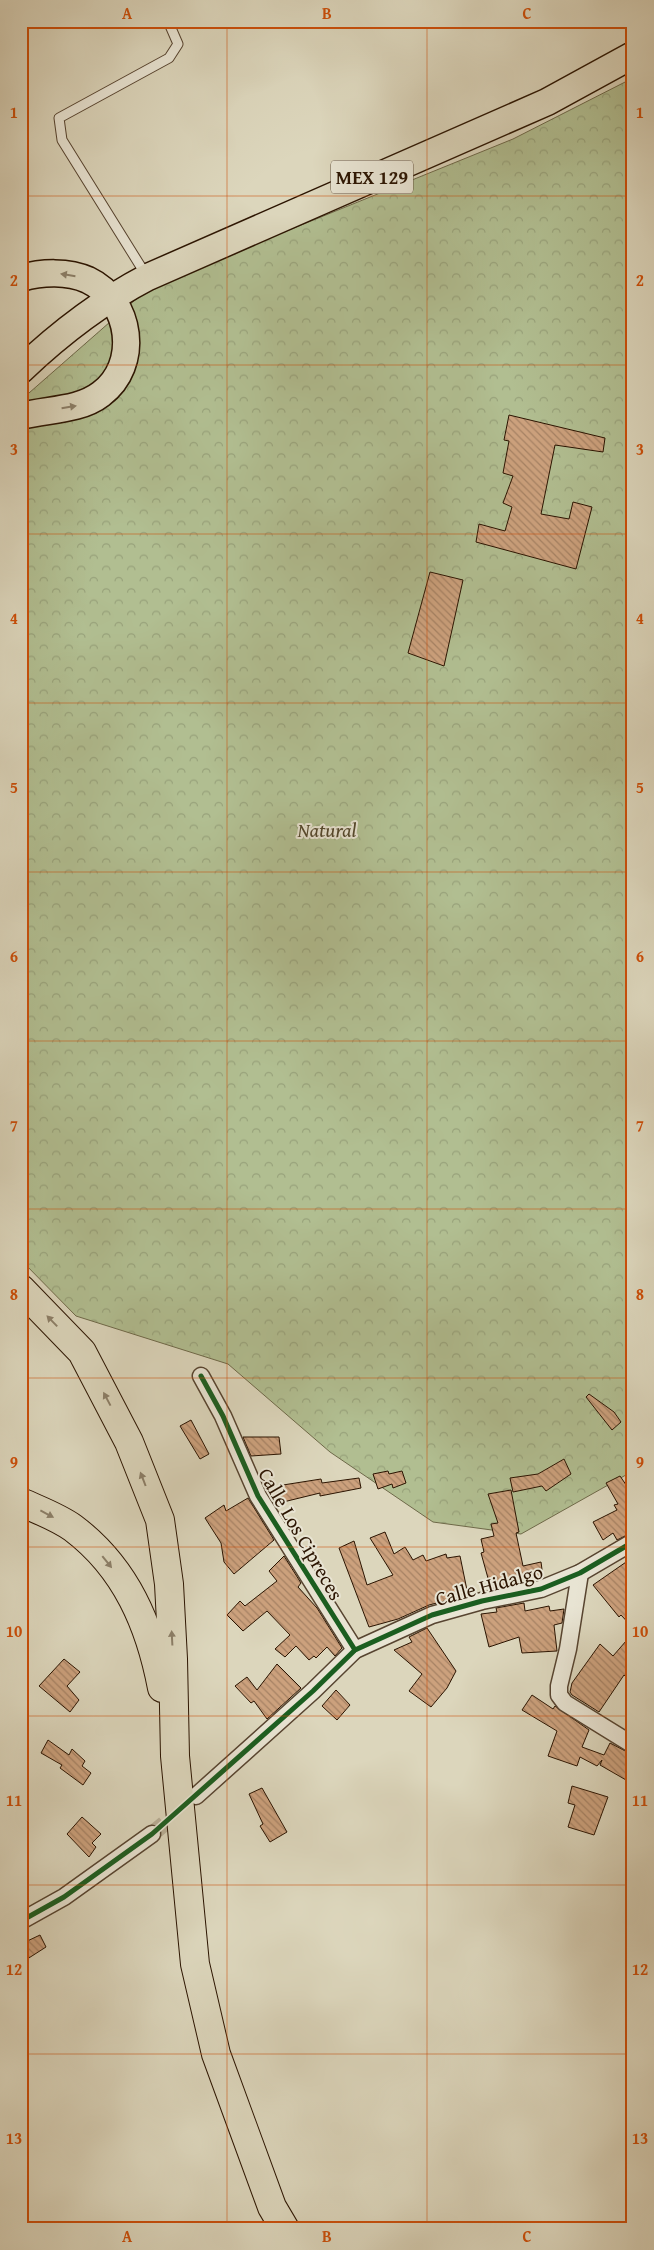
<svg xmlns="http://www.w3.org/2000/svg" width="654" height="2250" viewBox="0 0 654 2250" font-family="'Gentium Book Plus',serif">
	<defs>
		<pattern id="forest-crowns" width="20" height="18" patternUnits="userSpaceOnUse" patternTransform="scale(1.25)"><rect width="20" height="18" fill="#b1be91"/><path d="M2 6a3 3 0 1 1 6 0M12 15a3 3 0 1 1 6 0" fill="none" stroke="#98a27b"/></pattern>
		<pattern id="building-back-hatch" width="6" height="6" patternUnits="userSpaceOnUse" patternTransform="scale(1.25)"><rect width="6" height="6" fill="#cca17d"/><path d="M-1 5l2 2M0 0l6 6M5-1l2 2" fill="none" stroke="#a68264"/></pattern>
	</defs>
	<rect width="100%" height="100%" fill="#dcd6bc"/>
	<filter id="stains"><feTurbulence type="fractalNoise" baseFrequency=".004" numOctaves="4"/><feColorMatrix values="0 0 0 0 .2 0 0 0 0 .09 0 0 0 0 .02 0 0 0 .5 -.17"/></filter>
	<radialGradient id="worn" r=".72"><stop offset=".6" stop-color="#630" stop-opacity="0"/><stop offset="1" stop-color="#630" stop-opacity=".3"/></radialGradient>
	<polygon fill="url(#forest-crowns)" stroke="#6e6949" points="633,78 633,1471 521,1534 433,1522 330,1452 228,1364 76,1316 21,1260 21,400 151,286 513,139"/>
	<g fill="url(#building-back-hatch)" stroke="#2b1401">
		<polygon points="509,415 605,438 603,452 555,445 541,514 569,519 573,502 592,507 576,569 476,542 479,524 505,531 512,507 503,503 513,476 503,473 509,441 504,440"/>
		<polygon points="430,572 463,580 444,666 408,653"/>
		<polygon points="589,1394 614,1412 621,1422 612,1430 586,1397"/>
		<polygon points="191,1420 209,1454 200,1459 180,1426"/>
		<polygon points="243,1437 279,1437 281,1454 251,1456"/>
		<polygon points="564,1459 571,1474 546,1491 542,1486 513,1492 510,1478 538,1474"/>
		<polygon points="388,1471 389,1474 402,1471 406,1483 393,1488 392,1484 378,1489 373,1474"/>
		<polygon points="620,1476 633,1495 633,1532 617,1540 613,1533 603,1540 593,1522 617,1510 614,1505 618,1504 606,1483"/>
		<polygon points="359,1478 361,1488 320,1496 320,1493 275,1504 267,1491 283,1487 283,1485 321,1479 322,1483"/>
		<polygon points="511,1490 519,1532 516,1533 523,1566 541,1562 543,1577 491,1589 481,1553 484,1552 481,1539 494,1536 491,1524 498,1523 488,1494"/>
		<polygon points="248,1498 274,1540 234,1574 224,1562 221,1543 205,1518 224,1505 226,1511"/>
		<polygon points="385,1532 394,1554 405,1547 413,1560 423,1555 426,1561 446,1554 447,1558 460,1556 468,1595 429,1605 398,1619 369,1627 339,1548 354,1541 367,1585 393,1575 370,1538"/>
		<polygon points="633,1554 633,1628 621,1615 619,1617 593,1585 629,1560 627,1557"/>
		<polygon points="284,1556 301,1583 298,1587 317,1608 342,1648 335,1656 327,1647 316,1658 314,1656 309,1660 296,1646 285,1657 275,1649 290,1635 267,1611 243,1631 227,1615 240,1601 245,1606 277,1581 269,1571"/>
		<polygon points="524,1603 525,1611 549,1606 550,1611 564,1609 562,1623 554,1625 557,1651 522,1653 519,1637 489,1647 481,1614 497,1612 496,1608"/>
		<polygon points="427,1628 456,1671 447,1688 431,1707 409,1691 422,1674 394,1650 412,1642 409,1637"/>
		<polygon points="633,1633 633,1683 624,1675 599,1712 572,1695 570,1692 572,1683 600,1644 613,1656"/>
		<polygon points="64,1659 80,1672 67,1686 79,1700 70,1712 39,1686"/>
		<polygon points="277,1664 301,1688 267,1719 254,1701 251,1703 235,1686 247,1677 257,1690"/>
		<polygon points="336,1690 350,1705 337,1720 322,1706"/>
		<polygon points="532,1695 553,1709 555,1706 589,1730 582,1747 604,1755 610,1743 633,1755 633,1784 600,1765 602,1760 597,1766 580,1757 577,1766 548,1756 557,1731 522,1710"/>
		<polygon points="48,1740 69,1755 72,1749 85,1761 82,1766 91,1773 83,1785 60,1768 62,1765 41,1753"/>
		<polygon points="572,1786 608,1797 594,1835 568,1827 575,1805 568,1803"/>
		<polygon points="262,1788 287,1832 270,1842 260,1826 263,1824 249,1794"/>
		<polygon points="82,1817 101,1834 92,1843 96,1847 89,1857 67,1834"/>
		<polygon points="40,1935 46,1947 21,1963 21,1944"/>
	</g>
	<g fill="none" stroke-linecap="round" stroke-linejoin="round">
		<polyline stroke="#b9af97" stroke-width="16" stroke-dasharray="16 8" stroke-linecap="butt" points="152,1834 183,1808"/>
		<g stroke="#574430" stroke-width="11">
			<polyline id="lane" points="146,275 62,140 59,118 169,58 178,44 168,21"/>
		</g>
		<g stroke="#574430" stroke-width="19">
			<g id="street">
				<polyline points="201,1376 223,1416 258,1496 355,1650"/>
				<polyline points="580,1573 568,1649 559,1686 559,1695 565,1703 633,1745"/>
				<polyline points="196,1796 313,1691 355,1650 432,1615 482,1601 541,1589 580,1573 633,1542"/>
				<polyline points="21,1921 64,1897 152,1834"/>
			</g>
		</g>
		<g stroke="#2b1401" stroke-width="29">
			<g id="primary">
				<path d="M21 278C42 272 68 271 88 280 132 301 140 365 101 394 79 411 47 409 21 416"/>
				<path d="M21 370C61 332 100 302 148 277L547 102 633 55"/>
			</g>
		</g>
		<g stroke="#2b1401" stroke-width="30">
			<g id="highway">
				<polyline points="21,1289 82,1352 129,1442 160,1520 169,1584 173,1659 175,1756 195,1964 216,2054 272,2207 285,2229"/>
				<path d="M21 1502C38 1510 58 1517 73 1528 126 1568 150 1625 162 1688"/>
			</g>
		</g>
		<use href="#lane" stroke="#e8e4d3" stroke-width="9"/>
		<use href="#street" stroke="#e8e4d3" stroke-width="16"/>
		<use href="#primary" stroke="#dcd6bc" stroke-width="26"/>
		<use href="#highway" stroke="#dcd6bc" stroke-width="28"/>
		<g stroke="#e8e4d3" stroke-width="8">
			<g id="cycleway">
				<polyline points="201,1376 223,1416 258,1496 355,1650"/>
				<polyline points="21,1921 64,1897 152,1834 313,1691 355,1650 432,1615 482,1601 541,1589 580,1573 633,1542"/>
			</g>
		</g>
		<use href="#cycleway" stroke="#1b5e20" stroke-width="5"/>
	</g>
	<defs><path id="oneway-solid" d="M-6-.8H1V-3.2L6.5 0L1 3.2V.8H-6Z" transform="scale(1.25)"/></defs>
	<g fill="#8c7f68">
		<use href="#oneway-solid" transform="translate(68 275) rotate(-171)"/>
		<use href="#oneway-solid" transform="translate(69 407) rotate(-9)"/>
		<use href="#oneway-solid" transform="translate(52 1321) rotate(-134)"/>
		<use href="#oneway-solid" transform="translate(107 1399) rotate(-118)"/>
		<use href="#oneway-solid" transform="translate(143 1479) rotate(-111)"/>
		<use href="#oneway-solid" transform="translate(47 1514) rotate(28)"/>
		<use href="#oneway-solid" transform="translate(107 1562) rotate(51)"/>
		<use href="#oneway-solid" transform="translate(172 1638) rotate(-93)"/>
	</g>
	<path fill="none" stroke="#cc4f0a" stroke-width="1" stroke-opacity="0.55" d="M227 21V2229M427 21V2229M21 196H633M21 365H633M21 534H633M21 703H633M21 872H633M21 1041H633M21 1209H633M21 1378H633M21 1547H633M21 1716H633M21 1885H633M21 2054H633"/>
	<g text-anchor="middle" stroke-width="4" stroke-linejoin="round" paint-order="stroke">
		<rect fill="#e8e4d3" stroke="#645240" stroke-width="1" x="331" y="160.5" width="82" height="33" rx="4"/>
		<g font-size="19" font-weight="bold" fill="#2b1401">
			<text x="372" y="184">MEX 129</text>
		</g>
		<g font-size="20" font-style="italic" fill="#53472c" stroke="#e8e4d3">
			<text x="327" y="837">Natural</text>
		</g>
		<g font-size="20" fill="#2b1401" stroke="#e8e4d3">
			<text transform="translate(301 1534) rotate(60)" y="7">Calle Los Cipreces</text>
			<text transform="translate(489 1585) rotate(-15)" y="7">Calle Hidalgo</text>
		</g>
	</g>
	<rect width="654" height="2250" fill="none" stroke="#dcd6bc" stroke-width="55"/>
	<rect x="28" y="28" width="598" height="2194" fill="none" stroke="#cc4f0a" stroke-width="2"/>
	<g font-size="16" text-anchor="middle" font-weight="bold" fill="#cc4f0a">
		<text x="127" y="19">A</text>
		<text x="327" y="19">B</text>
		<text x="527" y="19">C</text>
		<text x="14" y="118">1</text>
		<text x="640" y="118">1</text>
		<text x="14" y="286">2</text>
		<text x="640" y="286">2</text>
		<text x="14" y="455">3</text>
		<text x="640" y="455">3</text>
		<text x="14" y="624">4</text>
		<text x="640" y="624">4</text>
		<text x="14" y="793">5</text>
		<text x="640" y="793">5</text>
		<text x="14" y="962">6</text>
		<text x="640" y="962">6</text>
		<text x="14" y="1131">7</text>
		<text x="640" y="1131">7</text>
		<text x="14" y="1300">8</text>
		<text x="640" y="1300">8</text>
		<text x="14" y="1468">9</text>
		<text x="640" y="1468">9</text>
		<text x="14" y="1637">10</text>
		<text x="640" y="1637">10</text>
		<text x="14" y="1806">11</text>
		<text x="640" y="1806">11</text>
		<text x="14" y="1975">12</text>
		<text x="640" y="1975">12</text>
		<text x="14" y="2144">13</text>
		<text x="640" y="2144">13</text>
		<text x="127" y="2242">A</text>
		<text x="327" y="2242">B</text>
		<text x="527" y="2242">C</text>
	</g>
	<rect width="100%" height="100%" filter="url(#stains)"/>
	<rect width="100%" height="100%" fill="url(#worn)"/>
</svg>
